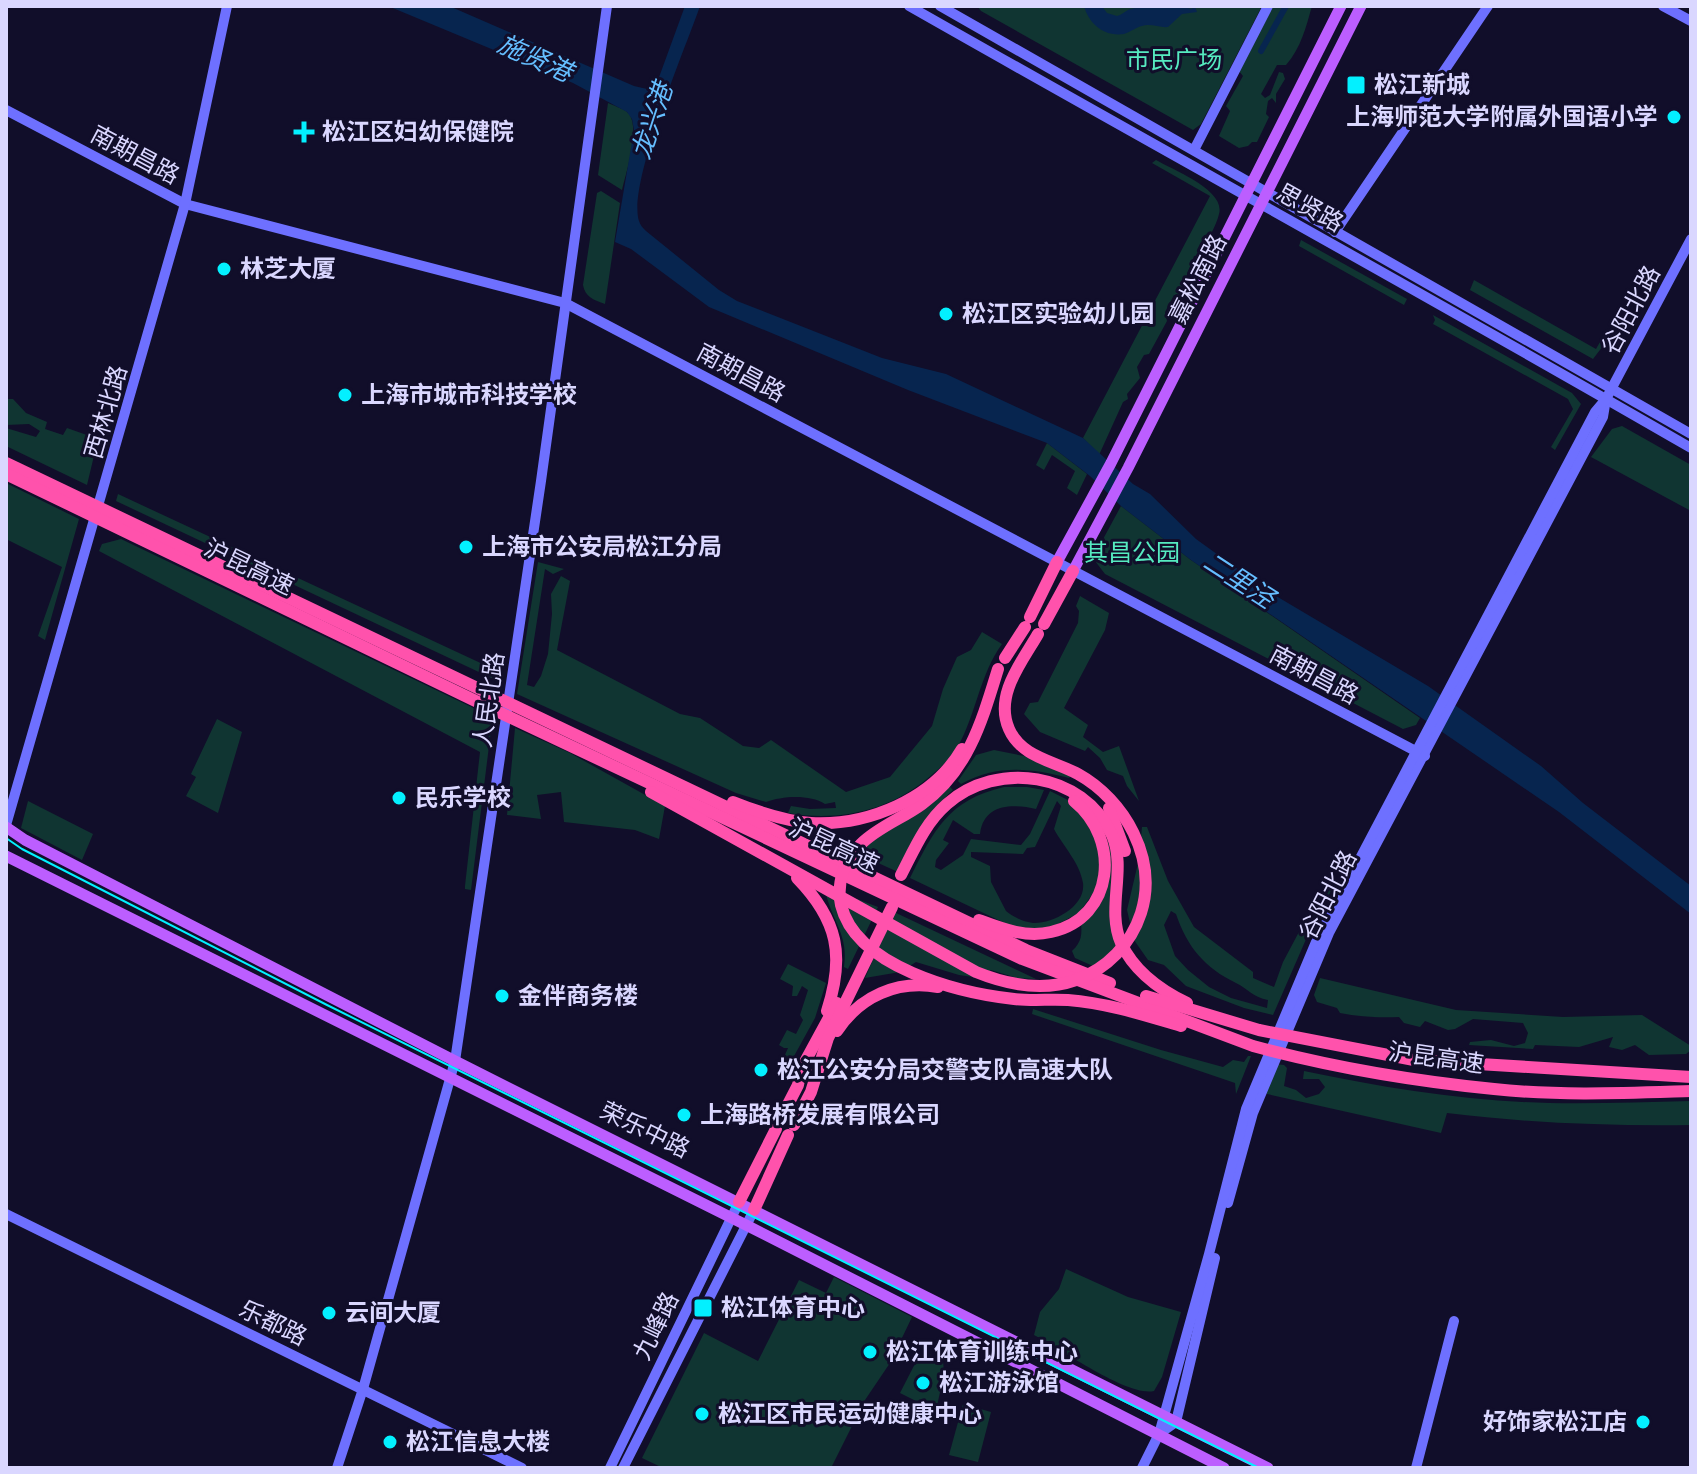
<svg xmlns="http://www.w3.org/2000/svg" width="1697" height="1474" viewBox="0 0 1697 1474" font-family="'Source Sans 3','Noto Sans SC',sans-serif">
	<rect width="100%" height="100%" fill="#110e2a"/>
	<g fill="#103532" fill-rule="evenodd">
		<polygon points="977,6 1262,6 1201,124 1193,130 981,11"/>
		<path d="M1273 6H1312C1306 27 1301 48 1286 65H1277L1261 94 1265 98 1270 95 1279 72 1283 73 1285 79 1276 94V103L1272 98 1268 101 1266 114 1269 117 1257 142H1252L1248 146 1239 148 1219 136 1230 111 1226 106 1243 76 1239 71Z"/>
		<path d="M608 103C614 106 622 108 627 112 642 124 626 173 622 190L598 175Z"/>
		<path d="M1156 160C1173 170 1226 190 1219 214 1216 227 1206 242 1201 255L1194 256 1179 296 1174 295 1165 312 1167 321 1149 354 1144 355 1137 367 1140 378 1127 394 1128 399 1123 402 1099 455 1083 438 1210 196 1152 163Z"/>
		<path d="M601 191 620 203 605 304C594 300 585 297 583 285L597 193Z"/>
		<polygon points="1301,240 1407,299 1404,305 1299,246"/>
		<polygon points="1474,280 1596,349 1604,335 1615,341 1612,344 1606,342 1593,359 1470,290"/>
		<polygon points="1433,315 1572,393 1581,404 1555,450 1551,447 1573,409 1568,399 1433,324 1435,320"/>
		<polygon points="6,399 13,399 26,413 47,422 45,429 63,435 67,428 98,439 87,485 6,446 6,428 36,437 40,431 29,424 6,425"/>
		<polygon points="1622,426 1691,465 1691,511 1591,457 1612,429"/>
		<polygon points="1047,443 1087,474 1077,495 1067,488 1075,471 1052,455 1044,470 1036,465"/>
		<polygon points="6,483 79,519 45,640 38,636 62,567 6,539"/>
		<polygon points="118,494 502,673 500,682 116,501"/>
		<polygon points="1121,506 1191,560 1420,718 1416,725 1403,729 1105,574 1095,561 1095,554"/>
		<polygon points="121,539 488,715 492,722 471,890 465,889 465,886 480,752 99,551 102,544"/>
		<path d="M538 562 564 569 553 574 545 569 527 685 534 687 541 676 548 654 552 614 551 594 561 576 570 581 557 650 680 714 700 718 743 746 759 748 771 740 846 792 890 777 932 726 943 689 957 657 971 650 982 632 1002 644C980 674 976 714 958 746 951 759 939 769 928 778 889 811 838 822 788 813L791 806 810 809 836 808 835 802 825 804C810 794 782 796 766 802L736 793 517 694Z"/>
		<polygon points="1080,596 1109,613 1105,630 1064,708 1088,725 1083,737 1103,752 1119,746 1139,801 1127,786 1123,776 1107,770 1100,758 1088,747 1085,751 1040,732 1024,714 1030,703 1038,702 1078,623 1079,611 1076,606"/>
		<polygon points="217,719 242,732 218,813 186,796 196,777 191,774"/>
		<polygon points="515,728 570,753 665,806 659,839 635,830 564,822 561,792 537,795 541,819 507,815"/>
		<path d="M994 750 1024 756 1072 774 1069 778C1030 768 997 764 961 784L958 781 976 755Z"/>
		<path d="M950 787 953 790C926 814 913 841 898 872L856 853Z"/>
		<path d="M1004 787H1027L1044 790 1036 809C1013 804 984 803 980 834H974L953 820 943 840 949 843 936 860 935 867 941 870 963 855 971 839 1021 845 1030 834 1050 791 1070 801 1087 815 1102 862 1096 889 1079 913 1048 929 1013 927 910 878C934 830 948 800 1004 787ZM1057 801 1061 806 1054 829C1063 846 1080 863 1083 883 1086 906 1054 923 1035 923 1026 923 1013 917 1006 911L991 882 990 866 971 857V852L1023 854 1027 848 1035 847Z"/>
		<polygon points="28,801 93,834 82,860 21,828"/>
		<path d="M1142 827H1147L1168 881 1194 927 1253 972V978L1274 987 1283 962 1325 883 1333 887 1307 937 1273 1015 1244 1008 1186 986 1164 965 1148 960 1134 940 1127 910 1139 859ZM1171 911 1176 914C1187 947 1205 968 1236 983 1248 989 1253 997 1268 1000L1267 1008 1231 998 1209 987 1188 970 1175 956 1164 925Z"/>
		<path d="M1107 831 1111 839 1118 943 1108 955 1093 966 1075 958 1072 951C1082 942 1082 934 1081 922L1096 906 1108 850Z"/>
		<path d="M826 894 853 907 857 899 878 907 848 969 844 967C849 936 832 920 826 894Z"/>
		<polygon points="894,912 1036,979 1017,978 991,970 980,978 959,975 916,962 900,972 865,978"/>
		<polygon points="788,964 826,983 815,1018 783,1076 777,1073 788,1048 784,1048 779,1045 787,1030 796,1034 803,1020 800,1015 808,990 802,986 797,996 792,996 793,986 780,979"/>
		<path d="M1320 978 1456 1010 1563 1017 1642 1015 1691 1046V1050L1686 1054 1649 1055 1635 1045 1622 1050 1609 1047 1613 1037 1579 1047 1535 1045 1533 1049 1469 1045 1470 1042 1491 1040 1514 1046 1525 1043 1528 1033 1523 1023 1473 1019 1455 1029 1448 1030 1425 1021 1420 1027 1404 1023 1399 1017C1380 1018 1360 1017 1340 1013L1337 1008 1317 1002 1314 995Z"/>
		<polygon points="1033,1009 1161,1050 1223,1067 1233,1060 1244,1062 1248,1056 1251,1056 1236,1094 1235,1083 1032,1014"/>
		<path d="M1275 1064 1284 1065 1287 1068 1284 1086 1296 1090 1306 1098 1319 1094 1325 1087 1319 1079H1303L1304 1071C1384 1088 1467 1101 1549 1103 1596 1104 1644 1102 1691 1101V1125C1609 1126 1528 1123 1447 1113L1441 1133 1267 1094 1264 1091Z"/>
		<path d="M1066 1269 1128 1297 1181 1312 1162 1377 1154 1391C1127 1397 1060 1348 1034 1335L1040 1312 1059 1289Z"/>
		<polygon points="834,1277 912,1317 890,1363 865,1400 831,1468 663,1468 642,1458 704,1333 758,1361 799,1280 826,1293"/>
		<polygon points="927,1353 943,1361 944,1373 936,1411 900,1393 920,1354"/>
		<polygon points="963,1404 991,1412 978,1462 949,1455"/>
	</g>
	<g fill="#07254f">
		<path d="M388 6H449L634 86 647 89 658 80 685 6H700C686 47 627 185 639 221 640 225 643 228 646 231L719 290 737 301 882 358 946 374 1083 438 1133 484 1150 494 1196 539 1271 593 1428 686 1541 766 1583 803 1691 886V914L1559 812 1191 560 1121 506 1090 476 1047 443 908 390 709 307 631 249 615 242 634 130 632 119 627 112 573 83Z"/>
		<path d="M1084 6H1102L1107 13 1117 16C1121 15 1124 12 1128 10 1139 5 1179 4 1191 9L1195 7 1197 12 1182 14 1168 27C1160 28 1150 23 1142 26 1136 27 1131 32 1124 34 1104 37 1089 24 1084 6Z"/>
	</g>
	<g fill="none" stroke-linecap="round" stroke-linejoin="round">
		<polyline stroke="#07254f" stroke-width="6" points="1261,51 1286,6"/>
		<g stroke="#6e70ff" stroke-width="10">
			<path d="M909 6C1169 154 1432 298 1691 448"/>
			<polyline points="940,6 1691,434"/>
			<polyline points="1663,6 1691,21"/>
			<polyline points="6,110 185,204 565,303 1425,756"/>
			<polyline points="1194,150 1268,6"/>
			<polyline points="1335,232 1488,6"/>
			<polyline points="6,825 185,204 227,6"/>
			<polyline points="1228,1203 1253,1113 1329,933 1603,417 1606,399"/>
			<polyline points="6,1214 522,1468"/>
			<polyline points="1159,1434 1176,1422 1215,1258"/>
			<polyline points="337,1468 363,1389 455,1061 541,481 607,6"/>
			<polyline points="610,1468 739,1202"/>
			<polyline points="623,1468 754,1210"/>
			<polyline points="1142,1468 1159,1434 1209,1254 1246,1109 1316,942 1595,412 1606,399 1691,239"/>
			<polyline points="1416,1468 1454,1321"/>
		</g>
		<g stroke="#bc5eff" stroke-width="11">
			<polyline points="1057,562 1111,463 1341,6"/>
			<polyline points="1073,571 1128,468 1361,6"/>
			<polyline points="6,827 25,840 455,1061 1268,1468"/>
			<polyline points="6,856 746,1225 1224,1468"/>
		</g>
		<g stroke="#ff52ac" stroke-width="12">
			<polyline points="6,463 1026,950 1110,983"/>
			<path d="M6 474 486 706 1022 959 1253 1046C1331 1067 1414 1081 1494 1089 1559 1096 1626 1093 1691 1091"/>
			<polyline points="1030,617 1057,562"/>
			<polyline points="1044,624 1073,571"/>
			<polyline points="1005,658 1025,627"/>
			<path d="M998 669C982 721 968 771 922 804 903 818 878 827 861 844 845 860 836 882 841 905 856 967 959 993 1014 999 1032 1001 1050 999 1068 1000 1107 1003 1144 1015 1181 1026"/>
			<path d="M651 792 976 972C1008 985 1042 992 1076 980 1107 969 1131 944 1141 913 1158 859 1125 800 1078 774 1054 761 1021 757 1009 729 994 695 1022 662 1038 634"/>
			<path d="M733 802C758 812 784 821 811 823 868 826 933 799 962 749"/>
			<polyline points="1109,808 1125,851"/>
			<path d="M901 875C914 850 925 823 947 804 997 760 1083 772 1112 835 1127 870 1106 908 1121 943 1134 971 1160 990 1187 1003"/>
			<path d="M797 878C838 920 845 956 827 1011"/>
			<path d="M979 920C1003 929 1026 938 1051 932 1115 918 1121 839 1074 801"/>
			<polyline points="1146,996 1259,1030 1414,1060 1691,1077"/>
			<path d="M837 1031C860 996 897 980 938 987"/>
			<polyline points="781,1118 798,1085 801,1069 837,1003"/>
			<polyline points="794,1125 811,1092 828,1038 892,907"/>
			<polyline points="739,1202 776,1129"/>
			<polyline points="754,1210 788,1135"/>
		</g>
		<polyline stroke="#03f0ff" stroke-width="2" points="6,838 22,849 327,1005 1259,1468"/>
	</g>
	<g fill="#03f0ff" stroke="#110e2a" stroke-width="3">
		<rect x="1346" y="75" width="20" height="20" rx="4"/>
		<circle cx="1674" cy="117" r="8"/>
		<path d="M300 120h8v8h8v8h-8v8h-8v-8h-8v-8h8z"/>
		<circle cx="224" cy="269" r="8"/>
		<circle cx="946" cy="314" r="8"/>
		<circle cx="345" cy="395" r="8"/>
		<circle cx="466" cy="547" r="8"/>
		<circle cx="399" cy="798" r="8"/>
		<circle cx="502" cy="996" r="8"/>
		<circle cx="761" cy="1070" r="8"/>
		<circle cx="684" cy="1115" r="8"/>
		<rect x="693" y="1298" width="20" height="20" rx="4"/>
		<circle cx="329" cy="1313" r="8"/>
		<circle cx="870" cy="1352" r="8"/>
		<circle cx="923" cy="1383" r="8"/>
		<circle cx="702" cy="1414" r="8"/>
		<circle cx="1643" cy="1422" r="8"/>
		<circle cx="390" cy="1442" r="8"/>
	</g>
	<g text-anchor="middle" stroke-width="6" stroke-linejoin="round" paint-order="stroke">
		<g font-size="24" fill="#56ebc0" stroke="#110e2a">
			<text x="1174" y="68">市民广场</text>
			<text x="1132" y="561">其昌公园</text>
		</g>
		<g font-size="24" font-weight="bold" fill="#dad7ff" stroke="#110e2a" text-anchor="start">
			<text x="1374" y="93">松江新城</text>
			<text x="1658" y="125" text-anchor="end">上海师范大学附属外国语小学</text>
			<text x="322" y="140">松江区妇幼保健院</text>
			<text x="240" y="277">林芝大厦</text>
			<text x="962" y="322">松江区实验幼儿园</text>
			<text x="361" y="403">上海市城市科技学校</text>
			<text x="482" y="555">上海市公安局松江分局</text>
			<text x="415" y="806">民乐学校</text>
			<text x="518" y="1004">金伴商务楼</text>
			<text x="777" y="1078">松江公安分局交警支队高速大队</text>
			<text x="700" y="1123">上海路桥发展有限公司</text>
			<text x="721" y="1316">松江体育中心</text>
			<text x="345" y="1321">云间大厦</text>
			<text x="886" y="1360">松江体育训练中心</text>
			<text x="939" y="1391">松江游泳馆</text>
			<text x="718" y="1422">松江区市民运动健康中心</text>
			<text x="1627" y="1430" text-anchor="end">好饰家松江店</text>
			<text x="406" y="1450">松江信息大楼</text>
		</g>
		<g font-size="24" fill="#dad7ff" stroke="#110e2a">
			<text transform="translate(135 155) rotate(28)" y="8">南期昌路</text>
			<text transform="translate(1310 208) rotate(29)" y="8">思贤路</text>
			<text transform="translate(1198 279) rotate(-63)" y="8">嘉松南路</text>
			<text transform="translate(1631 310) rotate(-62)" y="8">谷阳北路</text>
			<text transform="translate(741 373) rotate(28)" y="8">南期昌路</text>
			<text transform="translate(106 412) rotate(-74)" y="8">西林北路</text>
			<text transform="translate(249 567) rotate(26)" y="8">沪昆高速</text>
			<text transform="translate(1314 675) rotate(28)" y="8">南期昌路</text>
			<text transform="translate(489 700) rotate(-82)" y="8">人民北路</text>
			<text transform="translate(834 846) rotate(25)" y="8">沪昆高速</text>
			<text transform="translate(1328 895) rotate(-63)" y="8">谷阳北路</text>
			<text transform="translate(1436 1058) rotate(8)" y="8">沪昆高速</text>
			<text transform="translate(645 1130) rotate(26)" y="8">荣乐中路</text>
			<text transform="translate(273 1323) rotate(26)" y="8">乐都路</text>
			<text transform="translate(656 1326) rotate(-64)" y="8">九峰路</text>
		</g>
		<g font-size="26" font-style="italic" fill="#65beff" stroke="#110e2a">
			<text transform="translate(535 58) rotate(24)" y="9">施贤港</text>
			<text transform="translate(652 121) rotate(-72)" y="9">龙兴港</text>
			<text transform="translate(1239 580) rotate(33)" y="9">二里泾</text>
		</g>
	</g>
	<rect width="1697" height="1474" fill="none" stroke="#dad7ff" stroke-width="16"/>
</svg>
